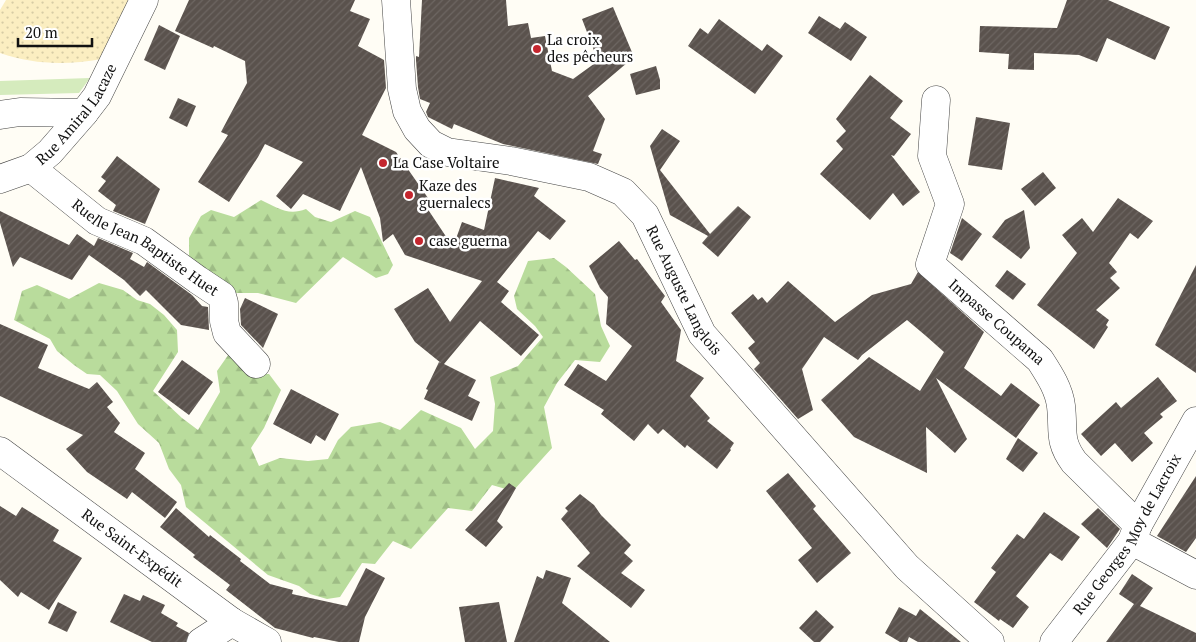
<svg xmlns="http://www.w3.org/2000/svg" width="1196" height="642" viewBox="0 0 1196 642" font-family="'PT Serif',serif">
	<defs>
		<pattern id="forest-firs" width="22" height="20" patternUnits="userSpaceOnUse" patternTransform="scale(1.25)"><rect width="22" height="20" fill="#b9dc9c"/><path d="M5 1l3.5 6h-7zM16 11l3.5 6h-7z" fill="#9ebc85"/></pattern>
		<pattern id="sand-dots" width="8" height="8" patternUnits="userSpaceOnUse" patternTransform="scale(1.25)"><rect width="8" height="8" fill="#fbeec1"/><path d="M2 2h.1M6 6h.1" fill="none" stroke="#d6cba5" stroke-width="1.8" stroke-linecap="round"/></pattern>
		<pattern id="building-hatch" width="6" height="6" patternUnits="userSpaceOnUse" patternTransform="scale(1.25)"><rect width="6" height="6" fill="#5a524d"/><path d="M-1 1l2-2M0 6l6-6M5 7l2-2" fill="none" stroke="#6d6662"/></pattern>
	</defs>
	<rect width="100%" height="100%" fill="#fffdf5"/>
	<polygon fill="#d5ebbd" points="90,78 79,93 0,95 0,81"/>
	<g fill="url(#forest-firs)">
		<path d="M261 200C278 208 288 216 306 209L315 217 331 222 355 211 370 217 393 265 388 274 376 278 343 257 296 303 258 293H233L189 260V238L201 216 211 210 234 217Z"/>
		<polygon points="554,258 566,267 595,294 601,326 610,346 600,362 575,360 557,383 544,407 552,448 513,491 492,485 472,511 448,508 411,549 393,541 375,564 362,563 340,597 327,599 310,594 299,586 268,575 186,507 181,485 169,469 159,443 138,424 117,391 100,375 87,374 74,365 57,351 50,339 14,320 22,291 37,285 69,299 99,283 123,290 137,300 150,304 164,315 177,330 178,352 153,391 182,418 198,430 220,392 217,371 231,351 258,374 269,374 281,390 264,428 251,448 259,466 280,458 308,461 328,459 338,440 351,427 380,422 400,430 421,410 461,428 475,449 493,431 495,404 490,377 518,366 543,337 535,326 517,309 514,296 528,261"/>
	</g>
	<path fill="url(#sand-dots)" d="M6 0H131L102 59C66 65 35 65 0 53V10Z"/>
	<g fill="url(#building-hatch)">
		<polygon points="189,0 355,0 350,11 370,19 358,46 384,60 386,88 362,135 396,152 428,198 423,202 453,247 462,222 484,230 495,178 539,188 534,196 566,221 550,240 538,231 497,282 509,291 501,302 539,335 521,356 480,321 444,364 476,380 468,396 480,402 472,421 424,399 428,390 426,389 439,362 441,363 415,342 394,309 428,288 450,322 482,281 405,255 393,234 383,242 380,218 361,167 340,211 303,194 291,209 276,196 303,162 265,144 258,157 229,202 198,182 228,135 221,132 247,83 245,61 214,46 213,48 175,31"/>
		<polygon points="422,0 506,0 508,26 528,23 531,38 545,36 552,71 573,79 598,61 582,19 613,7 634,57 588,96 605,119 593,151 602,154 598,164 503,144 454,124 452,129 428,117 426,112 430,103 420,99 418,87 416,60 416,56 419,57"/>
		<polygon points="1067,0 1108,0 1170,27 1155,60 1107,38 1097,62 1079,55 1034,53 1034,70 1008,69 1009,54 979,52 980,26 1057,28"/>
		<polygon points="819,16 840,29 845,22 867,37 851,61 808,33"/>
		<polygon points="719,19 762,51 767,44 783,56 755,94 688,46 700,28 708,34"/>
		<polygon points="159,25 180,36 165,70 144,60"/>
		<polygon points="656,66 660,80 660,89 636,95 630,74"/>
		<polygon points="870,75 903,101 890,118 911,134 894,156 891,155 920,192 903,206 893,193 870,220 820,174 843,149 836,141 846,131 836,119"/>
		<polygon points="178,98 196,106 187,127 169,118"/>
		<polygon points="976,117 1010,123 1002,170 968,165"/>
		<polygon points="662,129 680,141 660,170 710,234 738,206 751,217 718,257 702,243 708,236 670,215 650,146"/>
		<polygon points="117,156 160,189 145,224 113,211 116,205 98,191 106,181 101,177"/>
		<polygon points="1043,172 1056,188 1035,206 1021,189"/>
		<polygon points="1118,198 1153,221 1138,239 1130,233 1109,263 1117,272 1110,278 1120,288 1096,310 1109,320 1106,325 1108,327 1094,349 1037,305 1077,253 1062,235 1082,218 1093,232"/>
		<polygon points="1024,210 1030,248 1021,259 992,237 1005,220"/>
		<polygon points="0,211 69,245 77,234 94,246 98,238 133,253 130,259 144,267 147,262 192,295 202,306 208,307 209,330 181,325 146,290 140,296 124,280 89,255 72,280 20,257 13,267 0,223"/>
		<polygon points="962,218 982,234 962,261 950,253"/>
		<polygon points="619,241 635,260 637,259 665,296 661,302 681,330 676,361 704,378 690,396 710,418 707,421 734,443 730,449 731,450 717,469 687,445 685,448 663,429 658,434 648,424 634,441 601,414 604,410 564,385 578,364 606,381 632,346 606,324 608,297 600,288 589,266"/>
		<polygon points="1196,265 1196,373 1155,345"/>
		<polygon points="1007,270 1026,284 1013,300 995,286"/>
		<polygon points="918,272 984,332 964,368 1001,396 1011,383 1040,405 1016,438 936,378 967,439 955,453 926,427 927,473 854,437 821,400 869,357 920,391 944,352 926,336 907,320 862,355 858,360 824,337 802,369 813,410 798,419 754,369 760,363 748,348 755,342 731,313 753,294 758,300 762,297 767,303 788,281 835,322 872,295 911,284"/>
		<polygon points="245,298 278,314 263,348 241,325 240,309"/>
		<polygon points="0,324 48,345 38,368 89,389 97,382 113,402 107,407 120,423 114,432 145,453 135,469 177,502 165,518 132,492 127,499 87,472 66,449 83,435 0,396"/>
		<polygon points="182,360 213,382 189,415 158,392"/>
		<polygon points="1158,377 1177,401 1160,414 1163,417 1144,433 1153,443 1132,462 1115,443 1101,456 1081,434 1116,402 1121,408"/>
		<polygon points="291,389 339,414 325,441 316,435 311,444 273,424"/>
		<polygon points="1018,438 1038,453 1023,472 1006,459"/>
		<polygon points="788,473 816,506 813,509 851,553 817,583 798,560 812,548 766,491"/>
		<polygon points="1196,476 1196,538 1186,552 1157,536"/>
		<polygon points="509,483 516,488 497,521 503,527 486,547 465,530"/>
		<polygon points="580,494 594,505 601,515 631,545 624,553 633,561 621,573 645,590 631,608 577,566 590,553 561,519 568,511 565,508"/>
		<polygon points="0,506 16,516 22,507 59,530 53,541 82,558 49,610 21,592 18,597 0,580"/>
		<polygon points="176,508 209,537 210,535 241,559 240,561 270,584 293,590 292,594 347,606 366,568 385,578 365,617 359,642 339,642 314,637 313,638 275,628 226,590 230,585 193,557 195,555 160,527"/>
		<polygon points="1098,508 1120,529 1107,548 1081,524"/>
		<polygon points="1044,512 1080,537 1062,561 1050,553 1016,596 1029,607 1013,628 1000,619 999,621 974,602 996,572 991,568 1017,534 1024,539"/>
		<polygon points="546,570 571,578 562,603 610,642 514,642 537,576 543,579"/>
		<polygon points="1132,574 1153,588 1140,606 1196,633 1196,642 1106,642 1134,604 1119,594"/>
		<polygon points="124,594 140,601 143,595 165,605 161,613 178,623 176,626 189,633 186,642 152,642 110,622"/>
		<polygon points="58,602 77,612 67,632 48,623"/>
		<polygon points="499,602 507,642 465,642 459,607"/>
		<polygon points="899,607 916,616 920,609 961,642 918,642 909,637 907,642 900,642 885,633"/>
		<polygon points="816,610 834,627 820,642 814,642 799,628"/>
	</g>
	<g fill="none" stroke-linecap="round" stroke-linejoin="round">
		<g stroke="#444" stroke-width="29">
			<g id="minor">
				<path id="s1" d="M396 0 402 89 407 111 417 129 431 144 447 152 511 161 589 177 623 192 645 215 702 334 907 567 990 642"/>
				<path id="s2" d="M936 100 932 156 950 204 930 264 1040 360C1049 374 1059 389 1061 406 1064 431 1058 440 1074 462L1138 525"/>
				<polyline points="0,115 20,112 84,113"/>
				<path id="s3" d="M31 168 97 221 144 241 198 280 222 296 224 303V321L227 333 256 364"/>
				<path id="s4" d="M0 179 31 168 50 152 84 113 97 96 144 0"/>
				<path id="s5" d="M0 451 232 622 267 642"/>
				<polyline points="1132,541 1196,575"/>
				<polyline points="201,642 232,622"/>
				<path id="s6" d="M1054 642 1132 541 1138 525 1196 421"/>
			</g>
		</g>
		<use href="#minor" stroke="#fff" stroke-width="28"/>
	</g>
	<g fill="#c4262e" stroke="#fff" stroke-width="2">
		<circle cx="537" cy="49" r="5"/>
		<circle cx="383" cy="163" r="5"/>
		<circle cx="409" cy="195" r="5"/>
		<circle cx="419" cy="241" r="5"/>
	</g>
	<g text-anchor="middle" stroke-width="5" stroke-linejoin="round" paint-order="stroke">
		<g font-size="15" fill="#111" stroke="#fff" text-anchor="start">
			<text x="547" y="45">La croix<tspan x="547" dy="17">des pêcheurs</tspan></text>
			<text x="393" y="168">La Case Voltaire</text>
			<text x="419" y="191">Kaze des<tspan x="419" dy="17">guernalecs</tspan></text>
			<text x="429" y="246">case guerna</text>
		</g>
		<g font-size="15" fill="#111" stroke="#fff">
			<text dy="5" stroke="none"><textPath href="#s4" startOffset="104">Rue Amiral Lacaze</textPath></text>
			<text dy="5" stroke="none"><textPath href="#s3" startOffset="140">Ruelle Jean Baptiste Huet</textPath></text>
			<text dy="5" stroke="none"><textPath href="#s1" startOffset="469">Rue Auguste Langlois</textPath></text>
			<text dy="5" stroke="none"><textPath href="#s2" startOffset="259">Impasse Coupama</textPath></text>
			<text dy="5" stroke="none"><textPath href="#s6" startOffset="131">Rue Georges Moy de Lacroix</textPath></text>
			<text dy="5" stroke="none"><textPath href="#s5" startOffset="164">Rue Saint-Expédit</textPath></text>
		</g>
	</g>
	<path d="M18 38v8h74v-8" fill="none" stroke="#111111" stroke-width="2.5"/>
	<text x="25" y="38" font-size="15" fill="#111111" stroke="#ffffff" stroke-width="4" paint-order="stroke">20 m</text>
</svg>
